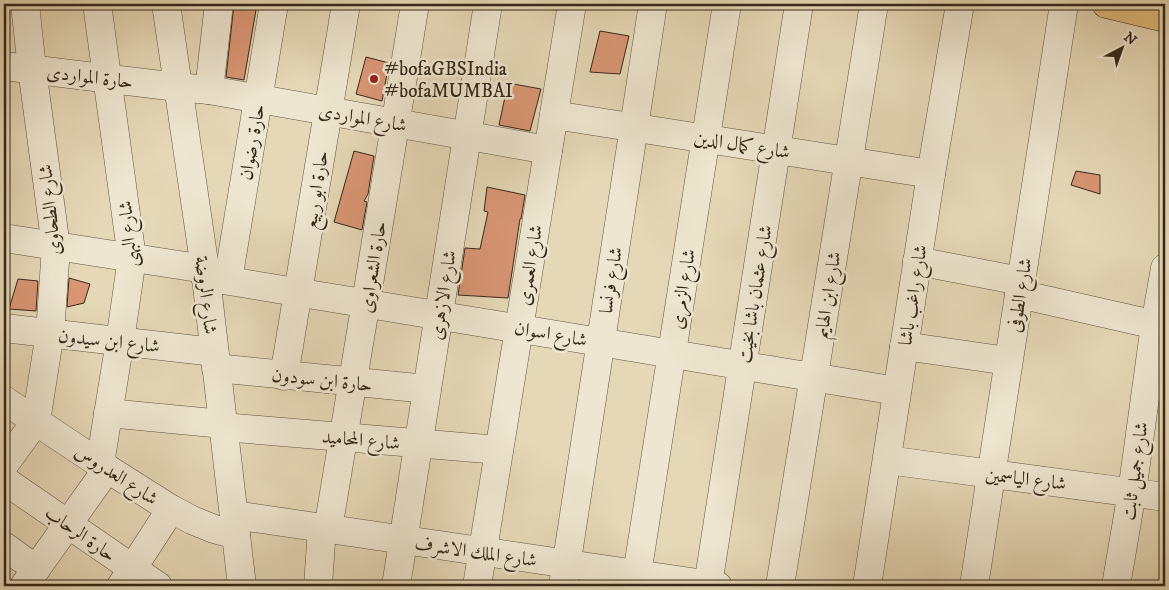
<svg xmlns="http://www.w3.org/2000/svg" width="1169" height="590" viewBox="0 0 1169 590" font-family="'IM FELL DW Pica',Amiri,serif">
	<rect width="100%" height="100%" fill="#e5d8b6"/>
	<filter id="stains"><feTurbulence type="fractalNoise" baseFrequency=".004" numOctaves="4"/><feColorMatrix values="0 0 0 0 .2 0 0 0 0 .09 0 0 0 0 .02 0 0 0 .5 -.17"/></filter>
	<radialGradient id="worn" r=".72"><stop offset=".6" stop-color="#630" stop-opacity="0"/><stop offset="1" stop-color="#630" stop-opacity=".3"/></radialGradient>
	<g fill="#d99674" stroke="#342819">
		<polygon points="234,4 257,4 244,80 226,77"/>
		<polygon points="600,31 629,36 620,74 590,72"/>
		<polygon points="366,57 389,63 382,101 356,94"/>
		<polygon points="508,83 541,89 530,131 499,125"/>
		<polygon points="354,151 374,156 368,194 364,201 367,202 362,230 334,222"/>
		<polygon points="1076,171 1100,175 1100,194 1071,185"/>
		<polygon points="487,187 525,195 521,219 520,219 508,298 458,295 465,248 480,249 488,212 484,211"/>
		<polygon points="69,278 90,284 84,303 67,307"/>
		<polygon points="18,279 38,281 36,311 9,309"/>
	</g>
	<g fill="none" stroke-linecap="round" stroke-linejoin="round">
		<g stroke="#605440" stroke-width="29">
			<g id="minor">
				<polyline points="97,4 132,258 120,341 100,464"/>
				<polyline points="166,4 205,269 242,586"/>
				<polyline points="4,66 177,87 209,90 548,150"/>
				<polyline points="209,90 219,4"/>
				<polyline points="554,115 931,174"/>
				<polyline points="4,238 205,269"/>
				<polyline points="917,261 1021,281"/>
				<polyline points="205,277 897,391"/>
				<polyline points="228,280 274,4"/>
				<polyline points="1019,294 1165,327"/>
				<polyline points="4,328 214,352"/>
				<polyline points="904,346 1008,361"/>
				<polyline points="216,368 427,389"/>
				<polyline points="284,376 346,4"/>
				<polyline points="4,400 100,464 171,509 192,520 214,529 236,535"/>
				<polyline points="108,413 223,424"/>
				<polyline points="223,427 499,450"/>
				<polyline points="887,460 1165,497"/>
				<polyline points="4,465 36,421 50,333 56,247 32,69 25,4"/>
				<polyline points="4,480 158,586"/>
				<polyline points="234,515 718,586"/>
				<polyline points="328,529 366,302 415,4"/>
				<polyline points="4,546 36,569"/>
				<polyline points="637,574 727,4"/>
				<polyline points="708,585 799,4"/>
				<polyline points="24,586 107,469"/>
				<polyline points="121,586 171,509"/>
				<polyline points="318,586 322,528"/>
				<polyline points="396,586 488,4"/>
				<polyline points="477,586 572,4"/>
				<polyline points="563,586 653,4"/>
				<polyline points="780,586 874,4"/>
				<polyline points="867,586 931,174 960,4"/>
				<polyline points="974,586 1064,4"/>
				<polyline points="1116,586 1132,492 1155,325 1165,268"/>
			</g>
		</g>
		<g stroke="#342819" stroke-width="29">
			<polyline id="major" points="1106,4 1165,18"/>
		</g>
		<use href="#minor" stroke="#eee6d0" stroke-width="28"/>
		<use href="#major" stroke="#e2bc7b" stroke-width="28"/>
	</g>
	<circle fill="#8f2418" stroke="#eee6d0" stroke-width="2" cx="374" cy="79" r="5"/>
	<g text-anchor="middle" stroke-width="5" stroke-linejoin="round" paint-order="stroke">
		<g font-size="19" fill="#342819" stroke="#eee6d0" text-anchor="start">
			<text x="384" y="75">#bofaGBSIndia<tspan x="384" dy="22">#bofaMUMBAI</tspan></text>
		</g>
		<g font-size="19" fill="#342819" stroke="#eee6d0">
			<text transform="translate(90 76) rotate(7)" y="7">حارة المواردى</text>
			<text transform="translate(363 117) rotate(10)" y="7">شارع المواردى</text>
			<text transform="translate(251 142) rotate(-80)" y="7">حارة رضوان</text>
			<text transform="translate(742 144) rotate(9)" y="7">شارع كمال الدين</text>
			<text transform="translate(315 190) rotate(-81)" y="7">حارة ابو ربيع</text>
			<text transform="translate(49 210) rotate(-96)" y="7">شارع الطحاوى</text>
			<text transform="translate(127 234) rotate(-95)" y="7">شارع البهى</text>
			<text transform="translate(529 265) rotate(-81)" y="7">شارع العمرى</text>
			<text transform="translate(372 267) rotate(-81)" y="7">حارة الشعراوى</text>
			<text transform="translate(610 280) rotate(-81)" y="7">شارع فرنسا</text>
			<text transform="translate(682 289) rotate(-81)" y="7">شارع الزمرى</text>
			<text transform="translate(754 294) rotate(-81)" y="7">شارع عثمان باشا بخيت</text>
			<text transform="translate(207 295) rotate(83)" y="7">شارع الروضة</text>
			<text transform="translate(442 295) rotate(-81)" y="7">شارع الازهرى</text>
			<text transform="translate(827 295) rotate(-81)" y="7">شارع ابن الهايم</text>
			<text transform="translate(912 295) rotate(-81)" y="7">شارع راغب باشا</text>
			<text transform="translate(1019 295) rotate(-81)" y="7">شارع الطوفى</text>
			<text transform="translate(551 333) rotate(10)" y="7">شارع اسوان</text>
			<text transform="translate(109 340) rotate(6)" y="7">شارع ابن سيدون</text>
			<text transform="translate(322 379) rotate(6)" y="7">حارة ابن سودون</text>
			<text transform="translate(361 439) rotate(5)" y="7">شارع المحاميد</text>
			<text transform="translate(1134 471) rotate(-82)" y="7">شارع جميل ثابت</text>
			<text transform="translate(117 474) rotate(33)" y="7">شارع العدروس</text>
			<text transform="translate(1026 478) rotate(7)" y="7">شارع الياسمين</text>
			<text transform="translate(81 533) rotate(35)" y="7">حارة الرحاب</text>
			<text transform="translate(476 551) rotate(8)" y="7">شارع الملك الاشرف</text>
		</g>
	</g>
	<rect width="1169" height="590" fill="none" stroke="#e5d8b6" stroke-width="20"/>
	<rect x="5" y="5" width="1159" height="580" fill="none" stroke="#342819" stroke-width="2.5"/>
	<rect x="10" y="10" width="1149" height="570" fill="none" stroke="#342819"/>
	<g transform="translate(1122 48) rotate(41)" stroke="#eee6d0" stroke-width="4" paint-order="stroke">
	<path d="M0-4L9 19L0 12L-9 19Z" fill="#342819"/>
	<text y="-8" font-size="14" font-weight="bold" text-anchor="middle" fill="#342819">N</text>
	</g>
	<rect width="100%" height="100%" filter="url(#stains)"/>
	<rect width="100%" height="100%" fill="url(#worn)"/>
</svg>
